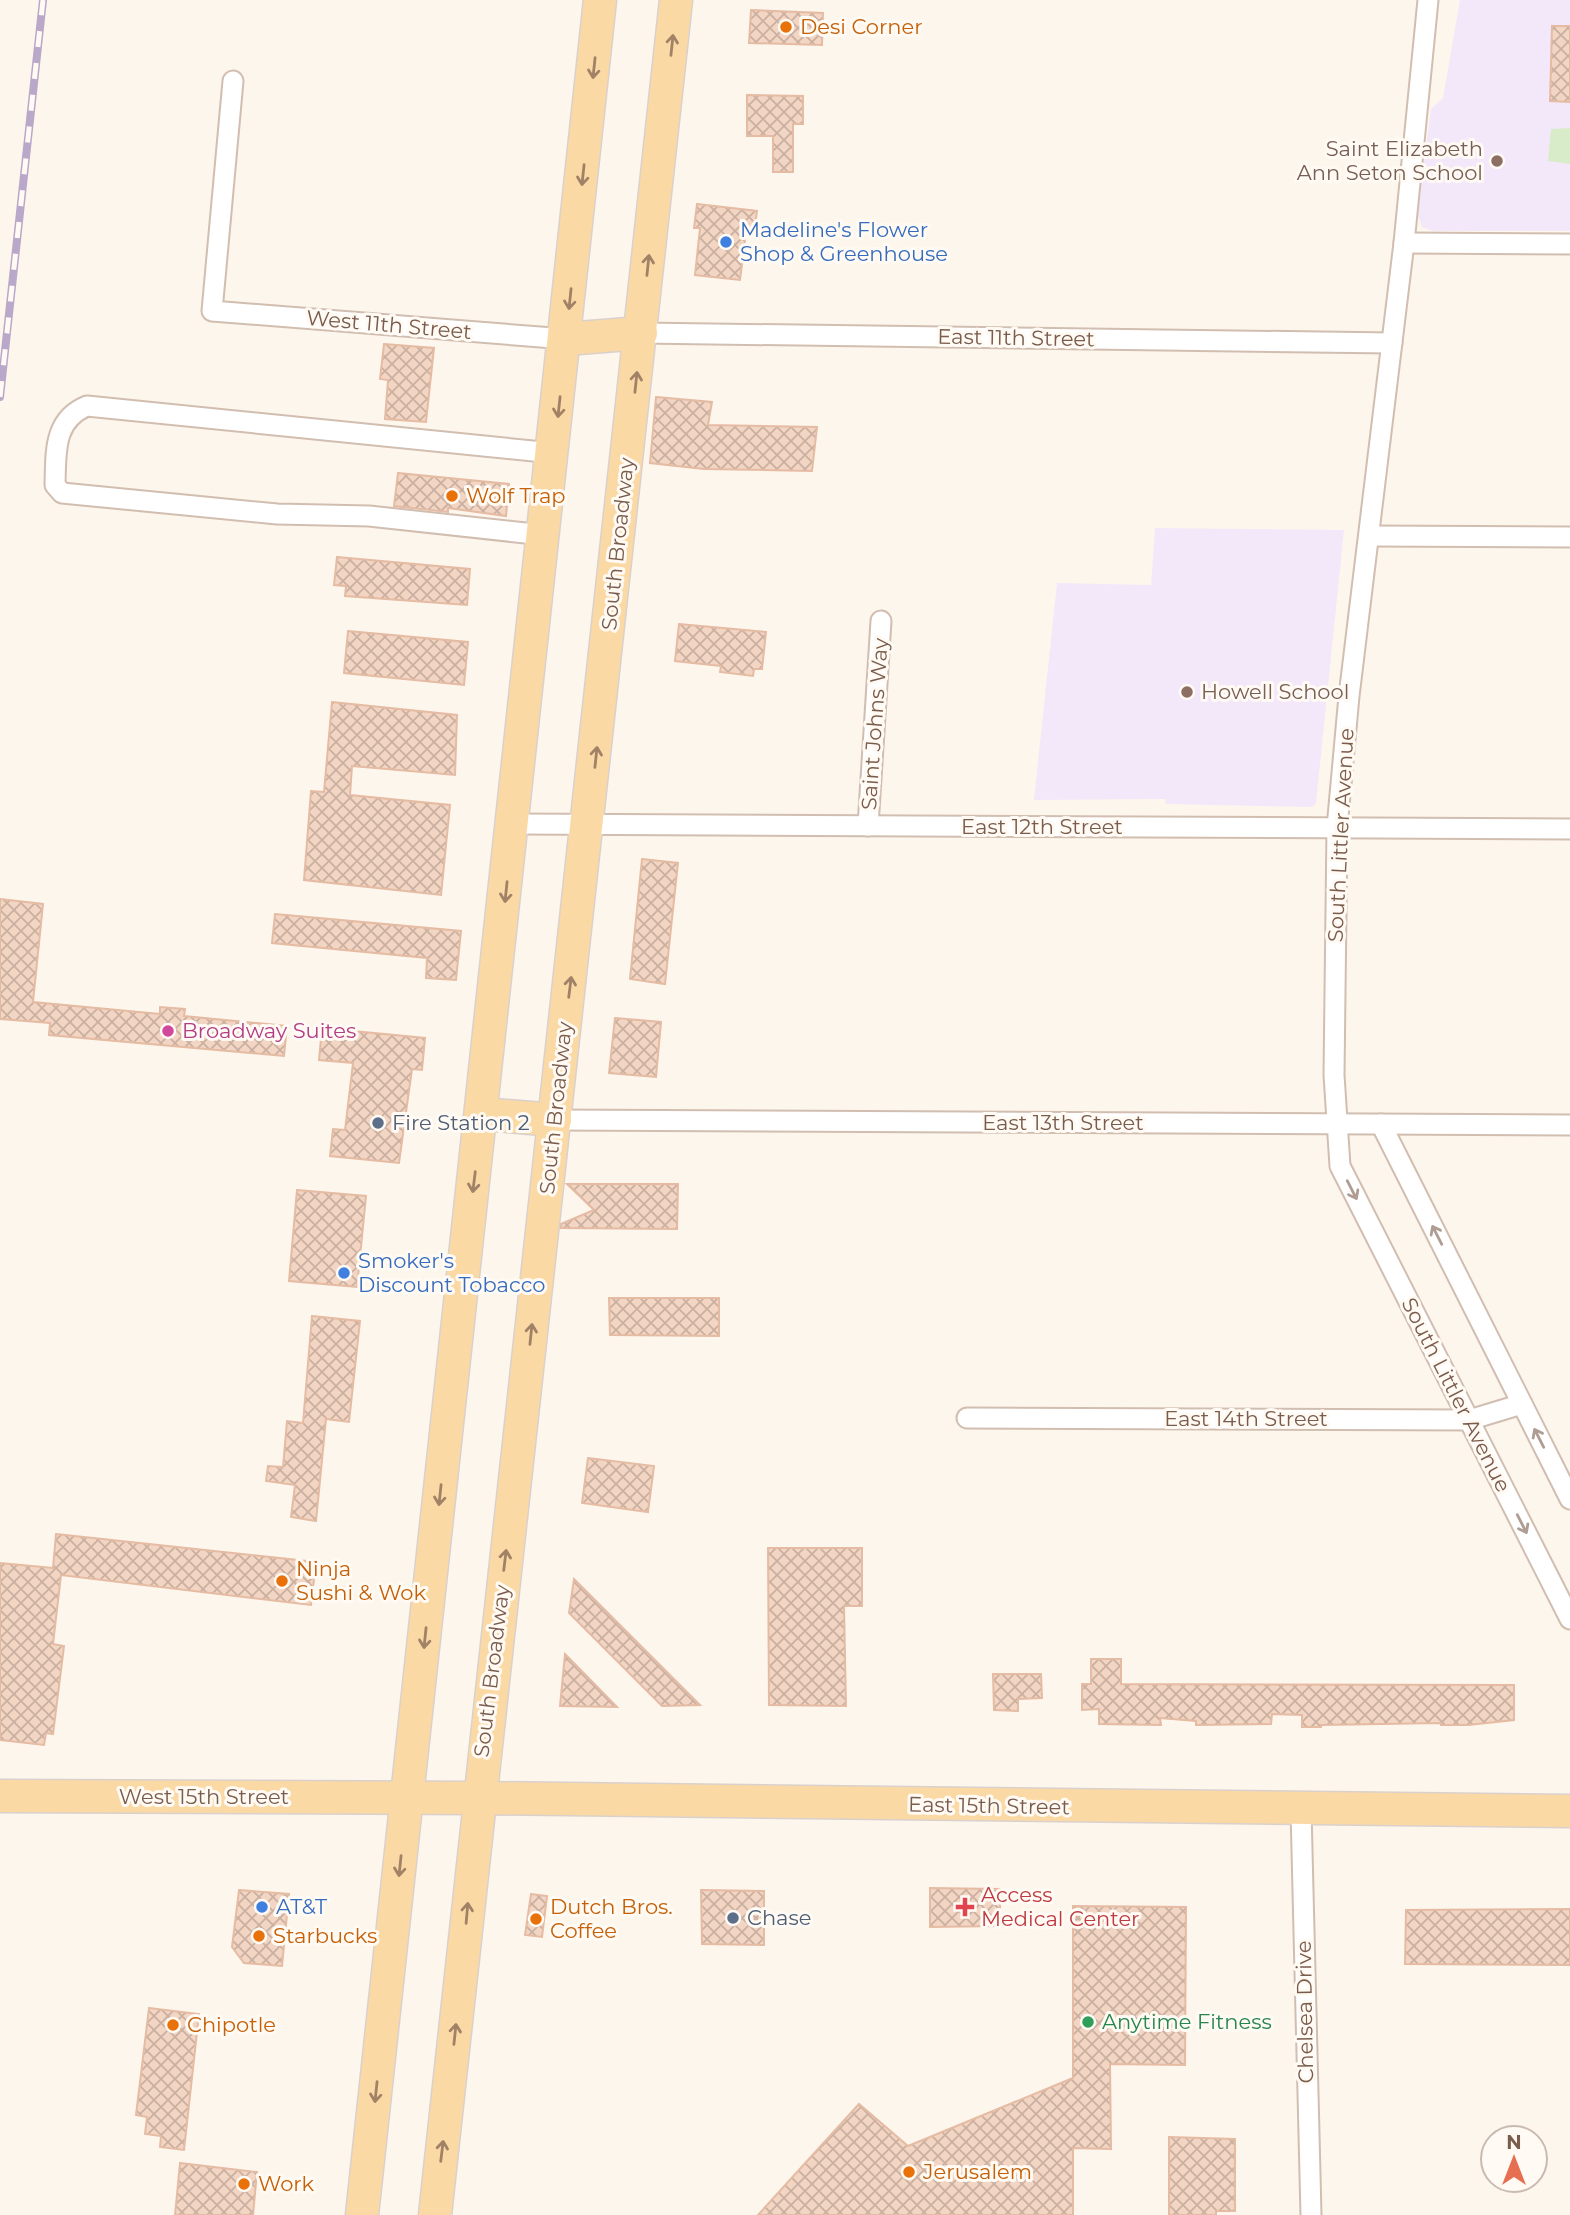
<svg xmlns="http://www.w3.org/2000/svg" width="1570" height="2215" viewBox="0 0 1570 2215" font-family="Montserrat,sans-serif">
	<defs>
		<pattern id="building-cross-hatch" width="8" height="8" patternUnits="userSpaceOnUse" patternTransform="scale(1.75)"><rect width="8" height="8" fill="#f3d5c3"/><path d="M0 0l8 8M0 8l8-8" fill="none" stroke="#cab0a1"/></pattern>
	</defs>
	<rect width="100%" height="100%" fill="#fdf6ec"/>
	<g fill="#f3e8fa">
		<polygon points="1460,0 1570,0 1570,231 1433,231 1422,227 1417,213 1431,109 1443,98"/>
		<polygon points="1155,528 1344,530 1316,803 1312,807 1166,804 1165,799 1034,800 1057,583 1151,585"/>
	</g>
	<polygon fill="#d8ecc9" points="1570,128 1570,164 1548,161 1551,129"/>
	<g fill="url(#building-cross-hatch)" stroke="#e6bba3" stroke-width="2">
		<polygon points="751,10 823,13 822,45 749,43"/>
		<polygon points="1552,26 1570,26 1570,102 1550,101"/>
		<polygon points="747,95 803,96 803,124 793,124 793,172 773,172 773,136 747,136"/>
		<polygon points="697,204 757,211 754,233 746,232 740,280 695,275 700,228 694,228"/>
		<polygon points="384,344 434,348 426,422 385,419 388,380 380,379"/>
		<polygon points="656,397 712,402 708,425 817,427 812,471 704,469 650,463"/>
		<polygon points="398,473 509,484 506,516 448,508 448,512 394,506"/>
		<polygon points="337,557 470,569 467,605 345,596 346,586 334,585"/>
		<polygon points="679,624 766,632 762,669 754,669 753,676 720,672 721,666 675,661"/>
		<polygon points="348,631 468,642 464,685 344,673"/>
		<polygon points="332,702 457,715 455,775 352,766 350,795 450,805 441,895 304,880 311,791 324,792"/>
		<polygon points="642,859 678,863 665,984 630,979"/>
		<polygon points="0,899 43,904 33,1002 160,1014 160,1007 185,1009 184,1016 287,1026 284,1056 49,1035 50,1023 0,1019"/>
		<polygon points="275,914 461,931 456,980 426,978 427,958 272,943"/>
		<polygon points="615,1018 661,1022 656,1077 609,1073"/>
		<polygon points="322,1028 425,1038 422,1070 412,1069 399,1163 330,1156 333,1129 345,1130 353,1063 319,1060"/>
		<polygon points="567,1184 678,1184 677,1229 561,1228 561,1224 594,1210"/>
		<polygon points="297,1190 366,1196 357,1287 289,1281"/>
		<polygon points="609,1298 719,1298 719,1336 610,1335"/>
		<polygon points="312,1316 360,1321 349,1422 326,1419 316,1521 291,1517 295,1485 266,1481 268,1466 283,1467 287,1421 303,1423"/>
		<polygon points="588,1458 654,1466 648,1512 582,1503"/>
		<polygon points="56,1534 316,1562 311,1605 61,1575 53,1644 64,1646 53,1734 46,1733 44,1745 0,1740 0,1563 53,1568"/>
		<polygon points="768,1548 862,1548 862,1606 844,1606 846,1706 769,1705"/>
		<polygon points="574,1579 700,1705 662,1706 569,1613"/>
		<polygon points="565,1654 617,1707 560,1706"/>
		<polygon points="1091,1659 1121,1659 1121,1684 1514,1685 1514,1720 1468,1725 1441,1725 1441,1723 1321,1725 1321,1727 1302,1727 1302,1715 1272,1714 1271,1724 1196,1725 1196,1721 1160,1718 1161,1725 1099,1724 1099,1709 1082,1710 1082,1684 1091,1684"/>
		<polygon points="993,1674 1041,1674 1042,1698 1018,1699 1018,1711 994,1710"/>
		<polygon points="930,1888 1000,1889 1000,1926 930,1927"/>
		<polygon points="239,1890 289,1894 282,1966 244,1963 232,1947"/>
		<polygon points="701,1890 764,1891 764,1945 702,1944"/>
		<polygon points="531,1894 547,1896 542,1937 525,1935"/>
		<polygon points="1073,1906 1186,1907 1185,2065 1110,2064 1111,2149 1073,2148 1073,2215 758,2215 859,2104 908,2146 1073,2078"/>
		<polygon points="1570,1909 1570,1965 1405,1964 1406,1910"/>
		<polygon points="149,2008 199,2014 184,2150 160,2147 161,2136 145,2134 147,2117 136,2115"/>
		<polygon points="1169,2137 1235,2139 1235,2211 1216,2211 1216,2215 1169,2215"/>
		<polygon points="180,2163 257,2172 253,2215 175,2215"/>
	</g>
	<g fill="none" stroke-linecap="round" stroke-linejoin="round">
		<g stroke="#d1beb0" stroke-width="23">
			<g id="street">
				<polyline points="1428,0 1404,243 1349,696 1337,828 1334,1075 1340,1166 1570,1619"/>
				<polyline points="233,81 212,311 566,339"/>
				<polyline points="1404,243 1570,244"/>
				<polyline points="641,333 1392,343"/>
				<path d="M544 535 369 516 277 514 62 493 55 485C56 453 53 420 87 406L553 453"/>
				<polyline points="1370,536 1570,537"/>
				<polyline points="514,824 1570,829"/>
				<polyline points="868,826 881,621"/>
				<polyline points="555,1120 1570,1125"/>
				<polyline points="1381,1124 1570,1499"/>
				<polyline points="967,1418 1469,1420 1522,1404"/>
				<polyline points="1301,1810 1311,2215"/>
			</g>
		</g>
		<g stroke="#dad1cd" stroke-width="35">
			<g id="primary">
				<polyline points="566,339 641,333"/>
				<polyline points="482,1114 555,1120"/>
				<polyline points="0,1796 478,1798 1570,1811"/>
				<polyline points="362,2215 600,0"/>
				<polyline points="435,2215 676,0"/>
			</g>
		</g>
		<use href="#street" stroke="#fff" stroke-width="19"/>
		<use href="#primary" stroke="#fbd9a5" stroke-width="32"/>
		<g stroke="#b9a8c9" stroke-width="8">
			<polyline id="rail" points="0,397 43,0"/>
		</g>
		<use href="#rail" stroke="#fffaf3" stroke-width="5" stroke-dasharray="16" stroke-linecap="butt"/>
	</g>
	<defs><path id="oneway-shaft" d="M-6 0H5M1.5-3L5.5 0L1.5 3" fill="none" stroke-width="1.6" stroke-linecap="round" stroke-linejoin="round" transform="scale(1.75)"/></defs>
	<g stroke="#a18267">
		<use href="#oneway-shaft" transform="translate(672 45) rotate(-84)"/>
		<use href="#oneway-shaft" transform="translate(594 68) rotate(96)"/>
		<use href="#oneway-shaft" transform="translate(583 175) rotate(96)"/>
		<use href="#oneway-shaft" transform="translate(648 265) rotate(-84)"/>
		<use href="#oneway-shaft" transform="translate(570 299) rotate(96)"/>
		<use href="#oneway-shaft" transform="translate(636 382) rotate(-84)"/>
		<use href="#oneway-shaft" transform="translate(559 407) rotate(96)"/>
		<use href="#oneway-shaft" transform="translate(596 757) rotate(-84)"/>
		<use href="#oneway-shaft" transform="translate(506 892) rotate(96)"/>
		<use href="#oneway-shaft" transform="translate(570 987) rotate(-83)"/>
		<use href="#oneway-shaft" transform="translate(474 1182) rotate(97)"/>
		<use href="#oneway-shaft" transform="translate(531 1334) rotate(-84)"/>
		<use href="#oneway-shaft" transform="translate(440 1495) rotate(96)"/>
		<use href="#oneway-shaft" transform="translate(505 1560) rotate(-83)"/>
		<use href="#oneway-shaft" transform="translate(425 1638) rotate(96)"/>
		<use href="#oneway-shaft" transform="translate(400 1866) rotate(96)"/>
		<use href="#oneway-shaft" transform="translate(467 1913) rotate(-85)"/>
		<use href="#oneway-shaft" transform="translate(455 2034) rotate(-84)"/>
		<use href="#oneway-shaft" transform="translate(376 2092) rotate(96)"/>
		<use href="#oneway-shaft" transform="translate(442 2151) rotate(-83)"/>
	</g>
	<g stroke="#af9d94">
		<use href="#oneway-shaft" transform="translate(1352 1190) rotate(63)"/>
		<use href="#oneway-shaft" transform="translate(1437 1235) rotate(-117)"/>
		<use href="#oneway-shaft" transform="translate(1539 1438) rotate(-117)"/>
		<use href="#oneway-shaft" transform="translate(1522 1524) rotate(63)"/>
	</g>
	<g fill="#e8710a" stroke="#fffaf3" stroke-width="2.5">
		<circle cx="786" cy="27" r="7"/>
		<circle cx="452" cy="496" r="7"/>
		<circle cx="282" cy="1581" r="7"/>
		<circle cx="536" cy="1919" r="7"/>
		<circle cx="259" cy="1936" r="7"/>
		<circle cx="173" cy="2025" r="7"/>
		<circle cx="909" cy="2172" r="7"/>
		<circle cx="244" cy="2184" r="7"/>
	</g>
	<g fill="#8d6e63" stroke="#fffaf3" stroke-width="2.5">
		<circle cx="1497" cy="161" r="7"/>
		<circle cx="1187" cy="692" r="7"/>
	</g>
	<g fill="#3f7fe0" stroke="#fffaf3" stroke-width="2.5">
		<circle cx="726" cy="242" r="7"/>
		<circle cx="344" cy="1273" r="7"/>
		<circle cx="262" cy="1907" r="7"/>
	</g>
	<circle fill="#d1479c" stroke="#fffaf3" stroke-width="2.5" cx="168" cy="1031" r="7"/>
	<g fill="#5c6f8a" stroke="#fffaf3" stroke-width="2.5">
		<circle cx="378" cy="1123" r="7"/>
		<circle cx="733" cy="1918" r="7"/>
	</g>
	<path fill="#e0444e" stroke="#fffaf3" stroke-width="2.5" d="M961.5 1896.5h7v7h7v7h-7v7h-7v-7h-7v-7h7z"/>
	<circle fill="#2e9e5b" stroke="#fffaf3" stroke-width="2.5" cx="1088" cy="2022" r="7"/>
	<g text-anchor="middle" stroke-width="6" stroke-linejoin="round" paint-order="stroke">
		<g font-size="21" fill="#c56008" stroke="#fffaf3" text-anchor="start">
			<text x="800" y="34">Desi Corner</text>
			<text x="466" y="503">Wolf Trap</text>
			<text x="296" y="1576">Ninja<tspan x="296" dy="24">Sushi &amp; Wok</tspan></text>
			<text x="550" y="1914">Dutch Bros.<tspan x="550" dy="24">Coffee</tspan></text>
			<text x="273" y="1943">Starbucks</text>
			<text x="187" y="2032">Chipotle</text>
			<text x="923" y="2179">Jerusalem</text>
			<text x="258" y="2191">Work</text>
		</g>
		<g font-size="21" fill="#785e54" stroke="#fffaf3" text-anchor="end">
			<text x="1483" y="156">Saint Elizabeth<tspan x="1483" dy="24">Ann Seton School</tspan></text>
			<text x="1201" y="699" text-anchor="start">Howell School</text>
		</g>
		<g font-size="21" fill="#366cbe" stroke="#fffaf3" text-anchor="start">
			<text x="740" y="237">Madeline's Flower<tspan x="740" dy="24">Shop &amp; Greenhouse</tspan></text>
			<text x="358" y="1268">Smoker's<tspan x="358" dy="24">Discount Tobacco</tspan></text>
			<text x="276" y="1914">AT&amp;T</text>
		</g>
		<g font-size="21" fill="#7a5c4d" stroke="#fffaf3">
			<text transform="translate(389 325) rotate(5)" y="7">West 11th Street</text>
			<text transform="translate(1016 338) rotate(1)" y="7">East 11th Street</text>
			<text transform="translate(618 544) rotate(-84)" y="7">South Broadway</text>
			<text transform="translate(875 724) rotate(-86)" y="7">Saint Johns Way</text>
			<text x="1042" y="834">East 12th Street</text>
			<text transform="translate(1341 835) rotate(-87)" y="7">South Littler Avenue</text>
			<text transform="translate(556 1108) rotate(-84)" y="7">South Broadway</text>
			<text x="1063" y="1130">East 13th Street</text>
			<text transform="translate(1456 1395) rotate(63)" y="7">South Littler Avenue</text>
			<text x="1246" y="1426">East 14th Street</text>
			<text transform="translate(492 1671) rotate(-83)" y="7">South Broadway</text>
			<text x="204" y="1804">West 15th Street</text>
			<text transform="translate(989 1806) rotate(1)" y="7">East 15th Street</text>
			<text transform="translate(1305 2012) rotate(-91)" y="7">Chelsea Drive</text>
		</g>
		<g font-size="21" fill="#b23c85" stroke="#fffaf3" text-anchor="start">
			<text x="182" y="1038">Broadway Suites</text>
		</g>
		<g font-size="21" fill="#4e5e75" stroke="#fffaf3" text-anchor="start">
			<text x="392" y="1130">Fire Station 2</text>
			<text x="747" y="1925">Chase</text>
		</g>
		<g font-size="21" fill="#be3a42" stroke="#fffaf3" text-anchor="start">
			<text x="981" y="1902">Access<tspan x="981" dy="24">Medical Center</tspan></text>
		</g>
		<g font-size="21" fill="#27864d" stroke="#fffaf3" text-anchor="start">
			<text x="1102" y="2029">Anytime Fitness</text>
		</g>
	</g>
	<g transform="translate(1514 2159)"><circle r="33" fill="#fffaf3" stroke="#cabbb1" stroke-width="2"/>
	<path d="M0-5L12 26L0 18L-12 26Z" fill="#e76f51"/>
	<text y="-10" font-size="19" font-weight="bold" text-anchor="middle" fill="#7a5c4d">N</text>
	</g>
</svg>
